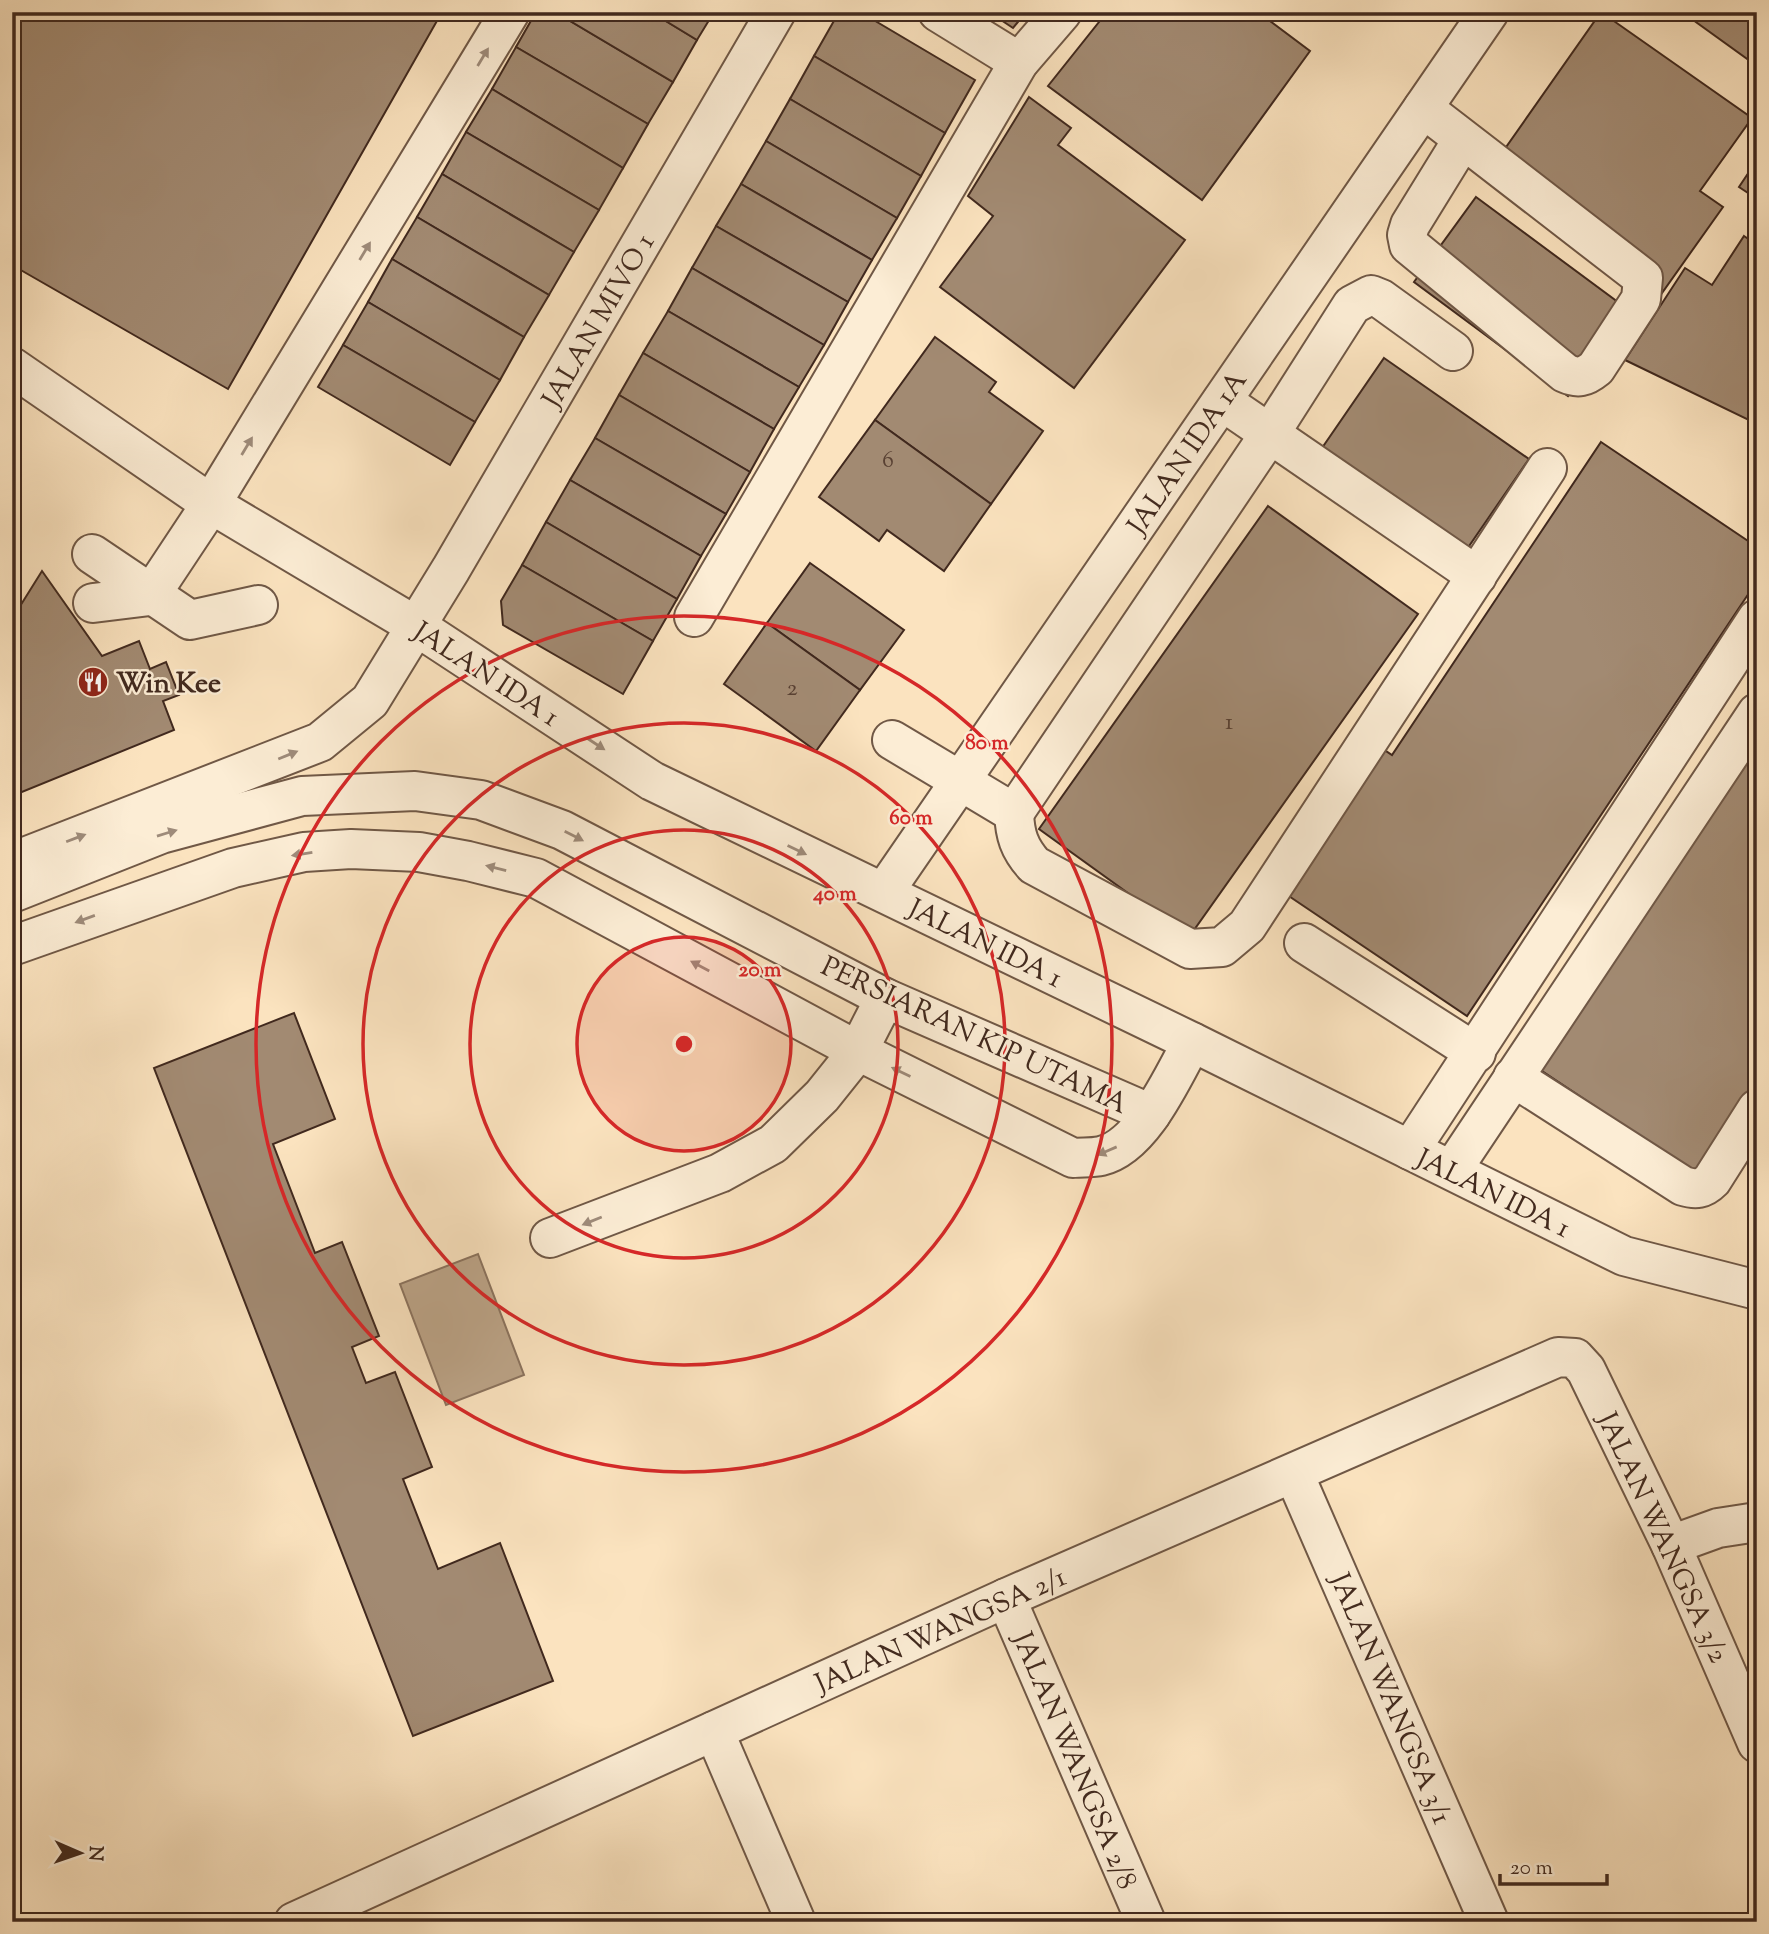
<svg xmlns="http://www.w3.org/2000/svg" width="1769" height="1934" viewBox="0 0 1769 1934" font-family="'Sorts Mill Goudy',serif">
	<rect width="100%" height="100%" fill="#fbe3bf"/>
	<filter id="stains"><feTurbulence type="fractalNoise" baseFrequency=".00286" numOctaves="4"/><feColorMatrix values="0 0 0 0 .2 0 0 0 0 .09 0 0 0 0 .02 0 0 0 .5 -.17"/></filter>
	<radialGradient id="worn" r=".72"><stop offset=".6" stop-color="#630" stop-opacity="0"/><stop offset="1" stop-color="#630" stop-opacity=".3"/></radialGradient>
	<polygon fill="#bca488" stroke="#8b735e" stroke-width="2" points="478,1254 524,1375 446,1405 400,1284"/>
	<g fill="#a28a72" stroke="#41291e" stroke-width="2">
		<polygon points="12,12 442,12 228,389 12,265"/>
		<polygon points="536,12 555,12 673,82 648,124 516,47"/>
		<polygon points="555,12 651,12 697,40 673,82"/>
		<polygon points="651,12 714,12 697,40"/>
		<polygon points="839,12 860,12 975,80 945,133 814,56"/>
		<polygon points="989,12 1026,12 1013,28"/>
		<polygon points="1107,12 1258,12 1310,51 1202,200 1048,86"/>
		<polygon points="1601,12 1752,118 1700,191 1723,207 1657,300 1485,177"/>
		<polygon points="1682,12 1757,12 1757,66"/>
		<polygon points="516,47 648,124 623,168 492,89"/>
		<polygon points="814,56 945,133 921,176 790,99"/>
		<polygon points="492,89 623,168 599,210 466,132"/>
		<polygon points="1029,97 1071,128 1058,145 1185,240 1074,388 940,287 993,216 968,196"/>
		<polygon points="790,99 921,176 897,218 766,141"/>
		<polygon points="466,132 599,210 574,252 442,174"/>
		<polygon points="766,141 897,218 872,260 741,184"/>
		<polygon points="1757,160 1757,199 1739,187"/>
		<polygon points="442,174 574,252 549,295 417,217"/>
		<polygon points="741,184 872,260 848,302 716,226"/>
		<polygon points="1476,197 1630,311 1568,396 1414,282"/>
		<polygon points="417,217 549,295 524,337 392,259"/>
		<polygon points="716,226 848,302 824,345 692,268"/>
		<polygon points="1744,236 1757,245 1757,424 1625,360 1685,268 1712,285"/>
		<polygon points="392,259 524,337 500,380 368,302"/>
		<polygon points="692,268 824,345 799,387 668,311"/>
		<polygon points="368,302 500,380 475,422 343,345"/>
		<polygon points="668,311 799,387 774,429 643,353"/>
		<polygon points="935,337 996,382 989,392 1043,431 991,504 875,420"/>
		<polygon points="343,345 475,422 450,465 318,387"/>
		<polygon points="643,353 774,429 750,472 619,395"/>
		<polygon points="1384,358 1529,459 1467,549 1322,448"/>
		<polygon points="619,395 750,472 726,514 595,438"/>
		<polygon points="875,420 991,504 944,571 887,530 879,541 819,497"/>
		<polygon points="595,438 726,514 701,556 570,480"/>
		<polygon points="1601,442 1757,547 1757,581 1467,1016 1271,884 1368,739 1392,755"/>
		<polygon points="570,480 701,556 677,599 546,522"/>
		<polygon points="1268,506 1418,614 1189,937 1039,829"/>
		<polygon points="546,522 677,599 653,641 522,565"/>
		<polygon points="810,563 904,630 860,690 767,623"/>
		<polygon points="522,565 653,641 623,694 503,625 501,601"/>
		<polygon points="42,571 102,656 139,641 150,669 166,662 179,695 163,701 174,730 12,796 12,619"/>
		<polygon points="767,623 860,690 816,751 724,684"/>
		<polygon points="1757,708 1757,1080 1695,1173 1524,1059"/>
		<polygon points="294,1013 335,1119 273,1144 315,1253 342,1242 379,1336 352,1347 366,1383 395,1372 432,1467 403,1479 438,1569 500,1543 553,1681 413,1736 154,1068"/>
	</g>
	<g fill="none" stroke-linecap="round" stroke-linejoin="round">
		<g stroke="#705846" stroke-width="42">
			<g id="minor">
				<polyline points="938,12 1019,62"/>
				<path d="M1423 108 1643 278 1641 299 1596 368C1585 377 1578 379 1565 373L1409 245 1407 235 1410 225 1463 139"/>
				<polyline points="12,367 211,504 416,626 652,781 1192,1042 1624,1256 1757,1290"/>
				<polyline points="1222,401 1477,576"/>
				<polyline points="92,554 190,620 258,605"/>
				<polyline points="93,603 150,596 211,504 510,12"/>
				<polyline points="694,617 1019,62 1062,12"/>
				<path d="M892 740 1014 813C1015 835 1019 848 1034 865L1190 949 1222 947 1247 926 1547 468"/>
				<polyline points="1014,813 1269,435 1352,305 1371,295 1381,299 1453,351"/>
				<polyline points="12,862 320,742 370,701 451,569 776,12"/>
				<polyline points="884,892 1489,12"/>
				<polyline points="12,893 161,834 302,796 415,791 481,800 562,830 885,998 1151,1114"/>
				<polyline points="1304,943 1476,1053"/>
				<path d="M12 946 233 868 304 852 351 849 419 852 468 861 536 878 858 1051 1073 1158C1082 1157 1092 1158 1101 1156 1143 1146 1173 1076 1192 1042"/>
				<path d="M1513 1077 1683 1186C1696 1190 1703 1189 1712 1180L1757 1109"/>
				<polyline points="1410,1150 1757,619"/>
				<polyline points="1452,1170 1757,713"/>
				<polyline points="550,1238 720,1173 773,1144 822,1096 858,1051 885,998"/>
				<polyline points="1294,1474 1489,1922"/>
				<polyline points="1671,1545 1718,1528 1757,1522"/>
				<polyline points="1006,1598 1146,1922"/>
				<polyline points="714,1731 796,1922"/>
				<polyline points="294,1922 1006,1598 1558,1357 1575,1358 1586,1370 1671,1545 1757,1743"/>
			</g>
		</g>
		<use href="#minor" stroke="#fcedd5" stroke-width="38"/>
	</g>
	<defs><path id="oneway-solid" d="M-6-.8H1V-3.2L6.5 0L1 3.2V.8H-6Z" transform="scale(1.75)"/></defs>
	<g fill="#9e8b7a">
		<use href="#oneway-solid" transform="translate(483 57) rotate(-59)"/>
		<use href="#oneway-solid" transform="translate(365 251) rotate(-59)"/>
		<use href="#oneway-solid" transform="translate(247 446) rotate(-59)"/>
		<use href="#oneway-solid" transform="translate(596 744) rotate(33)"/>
		<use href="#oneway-solid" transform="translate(288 755) rotate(-22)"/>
		<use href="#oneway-solid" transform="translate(167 833) rotate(-17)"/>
		<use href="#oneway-solid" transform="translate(574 836) rotate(27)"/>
		<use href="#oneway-solid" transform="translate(76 838) rotate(-21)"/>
		<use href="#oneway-solid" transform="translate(797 850) rotate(26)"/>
		<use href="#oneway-solid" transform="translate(302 854) rotate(171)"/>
		<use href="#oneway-solid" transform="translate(496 868) rotate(-166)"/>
		<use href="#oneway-solid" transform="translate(85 919) rotate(160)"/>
		<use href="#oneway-solid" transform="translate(700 966) rotate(-152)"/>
		<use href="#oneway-solid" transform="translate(901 1072) rotate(-154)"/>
		<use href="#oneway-solid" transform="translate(1107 1151) rotate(157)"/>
		<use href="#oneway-solid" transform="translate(592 1221) rotate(158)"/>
	</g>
	<circle cx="684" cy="1044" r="107" fill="#d62828" fill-opacity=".12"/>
	<g fill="none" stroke="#d62828" stroke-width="3.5">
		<circle cx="684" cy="1044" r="107"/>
		<circle cx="684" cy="1044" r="214"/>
		<circle cx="684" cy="1044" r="321"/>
		<circle cx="684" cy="1044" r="428"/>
	</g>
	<defs>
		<g id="restaurant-disc" transform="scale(1.575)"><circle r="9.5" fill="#8f2418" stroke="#fcedd5"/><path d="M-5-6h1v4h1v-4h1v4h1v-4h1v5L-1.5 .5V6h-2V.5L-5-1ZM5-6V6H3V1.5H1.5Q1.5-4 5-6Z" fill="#fff"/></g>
	</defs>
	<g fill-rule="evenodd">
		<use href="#restaurant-disc" x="93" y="682"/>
	</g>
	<g text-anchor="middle" stroke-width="5" stroke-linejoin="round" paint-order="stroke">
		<g font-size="24" fill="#594133">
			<text x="888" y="467">6</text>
			<text x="792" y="695">2</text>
			<text x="1229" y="729">1</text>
		</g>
		<g font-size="28" fill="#41291e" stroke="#fcedd5">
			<text transform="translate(597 320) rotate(-60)" y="10">JALAN MIVO 1</text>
			<text transform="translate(1186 452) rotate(-56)" y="10">JALAN IDA 1A</text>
			<text transform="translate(487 673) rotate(33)" y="10">JALAN IDA 1</text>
			<text transform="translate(986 942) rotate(26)" y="10">JALAN IDA 1</text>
			<text transform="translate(975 1034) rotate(25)" y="10">PERSIARAN KIP UTAMA</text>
			<text transform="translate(1494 1192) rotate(26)" y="10">JALAN IDA 1</text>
			<text transform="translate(1664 1537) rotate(65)" y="10">JALAN WANGSA 3/2</text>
			<text transform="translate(940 1629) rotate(-24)" y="10">JALAN WANGSA 2/1</text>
			<text transform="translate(1392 1698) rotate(67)" y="10">JALAN WANGSA 3/1</text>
			<text transform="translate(1076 1760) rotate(67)" y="10">JALAN WANGSA 2/8</text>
		</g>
		<g font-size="28" font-weight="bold" fill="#41291e" stroke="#fcedd5" text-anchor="start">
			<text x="116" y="692">Win Kee</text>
		</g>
	</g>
	<circle cx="684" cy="1044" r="10" fill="#d62828" stroke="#fcedd5" stroke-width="3.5"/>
	<g font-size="21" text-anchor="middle" font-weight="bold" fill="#d62828" stroke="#fcedd5" stroke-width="5" stroke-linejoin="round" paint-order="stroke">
		<text x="987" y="749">80 m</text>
		<text x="911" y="824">60 m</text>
		<text x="835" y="900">40 m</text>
		<text x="760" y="976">20 m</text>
	</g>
	<rect width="1769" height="1934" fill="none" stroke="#fbe3bf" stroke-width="42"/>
	<rect x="14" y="14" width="1741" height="1906" fill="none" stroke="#41291e" stroke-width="3.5"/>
	<rect x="21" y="21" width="1727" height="1892" fill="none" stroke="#41291e" stroke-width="2"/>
	<g transform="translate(80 1853) rotate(92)" stroke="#fcedd5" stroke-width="5" paint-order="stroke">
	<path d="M0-5L12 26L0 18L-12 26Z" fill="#41291e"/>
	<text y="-10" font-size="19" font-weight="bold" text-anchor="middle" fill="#41291e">N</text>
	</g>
	<path d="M1500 1874v10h107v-10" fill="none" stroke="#41291e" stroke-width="3.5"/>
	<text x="1510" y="1874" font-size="21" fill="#41291e" stroke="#fcedd5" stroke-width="5" paint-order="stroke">20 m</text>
	<rect width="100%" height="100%" filter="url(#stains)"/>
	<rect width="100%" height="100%" fill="url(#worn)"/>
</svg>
